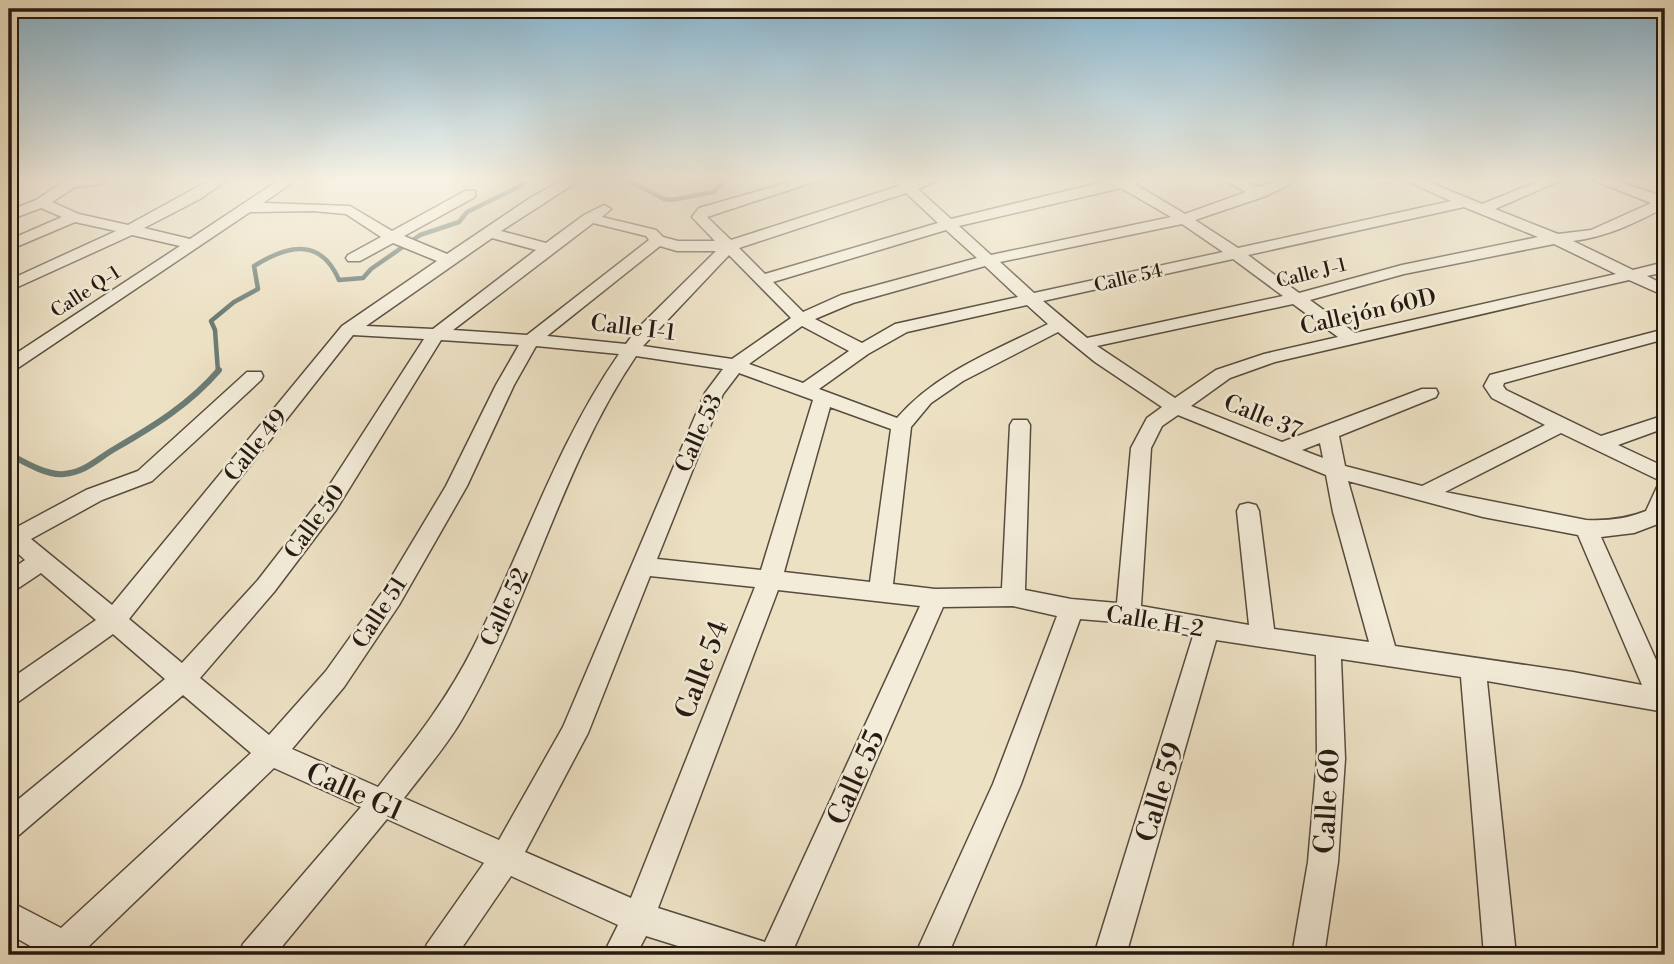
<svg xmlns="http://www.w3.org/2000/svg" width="1674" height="964" viewBox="0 0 1674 964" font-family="'Libre Bodoni',serif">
	<rect width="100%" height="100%" fill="#ede1c4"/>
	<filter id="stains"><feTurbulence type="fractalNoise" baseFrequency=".00286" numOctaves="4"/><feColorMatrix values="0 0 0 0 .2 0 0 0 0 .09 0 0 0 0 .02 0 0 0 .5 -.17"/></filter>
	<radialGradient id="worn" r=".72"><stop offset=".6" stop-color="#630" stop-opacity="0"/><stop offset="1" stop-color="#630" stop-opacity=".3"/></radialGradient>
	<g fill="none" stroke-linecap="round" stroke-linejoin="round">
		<g stroke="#6b7c75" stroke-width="4.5">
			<polyline points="415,180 429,180"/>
			<polyline points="627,180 664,199 672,200 713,192 726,180"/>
			<path d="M218 372 215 330 211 321 234 302 258 289 254 266C286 246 320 236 339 280L363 278 371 269 420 235 459 222 467 212 518 187 526 180"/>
		</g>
		<path stroke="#6b7c75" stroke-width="6" d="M9 454C24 462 47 476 64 474 86 472 98 458 116 448 154 426 190 404 219 370"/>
		<g stroke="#574c3e" stroke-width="3">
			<path id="minor" d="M66 180H107L100 184 75 187 52 202 79 214 128 225 210 180H227L200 199 144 228 190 239 279 180H296L263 203 350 206 392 231 465 191H475V197L404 236 447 254 530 198 563 180 577 182 501 231 546 243 584 215 604 205 611 209 602 217 656 230 663 237 678 241H715L692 217 699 208 797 180H820L707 217 731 240 899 186 893 180H939L918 189 951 219 1111 180H1142L1135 184 1185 214 1246 192 1223 180H1243L1259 187 1277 180H1298L1266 196 1195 220 1238 248 1451 201 1404 180H1424L1482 204 1542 180H1562L1495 209 1558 234 1591 230 1651 203 1593 180H1614L1665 197V207C1636 223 1606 237 1573 241L1633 270 1665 262V272L1647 276 1665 285V296L1629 280 1275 362 1230 378 1191 406 1282 442 1422 389H1436L1438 393 1436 397 1339 436 1345 466 1422 486 1545 425 1492 398 1484 386 1490 375 1665 329V339L1504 383 1503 386 1506 390 1601 436 1665 415V428L1618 445 1665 467V483L1561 433 1445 492 1586 520C1608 521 1626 519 1646 511L1657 487 1665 485V517L1663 522 1634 533 1601 537 1665 680V712L1487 681 1516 955H1484L1461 677 1341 659 1345 759 1338 862 1324 955H1292L1308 862 1317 759 1316 655 1216 640 1126 955H1094L1193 636 1128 623 1080 619 1021 784 948 955H915L993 784 1057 616 1013 606 943 607 791 955H707L646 936 636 955H603L618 925 511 876 457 955H422L427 944 484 863 387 819 275 955H238L243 944 361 807 274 768 89 946 93 955H40L41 952 9 934V901L61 928 251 753 183 695 19 835 9 839V807L165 679 113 634 18 702 9 705V680L96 620 41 573 17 589 9 592V571L25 560 9 545V525L17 527 86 490 138 471 247 372H261L263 376 261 380 152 481 102 500 31 539 112 605 342 326 437 261 393 243 360 261H348L346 258 348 255 381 237 346 214 313 211 250 212 15 370 9 371V358L180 246 132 235 9 291V280L116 231 75 222 9 250V240L62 217 41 208 9 220V211L36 200ZM1121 188 1171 217 991 255 959 226ZM906 193 938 223 765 274 739 248ZM1464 207 1538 237 1402 265 1299 293 1248 255ZM593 223 646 236 649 240 527 335 453 330ZM1182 224 1223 252 1034 293 1000 262ZM946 230 977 258 841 295 803 312 773 282ZM492 238 536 250 433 329 366 326ZM1554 244 1616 274 1355 333 1310 300 1404 274ZM660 246 677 251H716L637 329 626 344 547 336ZM729 255 791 318 732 359 643 346ZM1233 259 1283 296 1087 338 1043 301ZM985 266 1018 297 895 324 862 343 815 319 853 303ZM1293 304 1338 337 1264 354 1216 370 1175 398 1097 346ZM1027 305 1048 324C994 351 937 372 897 418L819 389 868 354 907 332ZM802 326 849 351 803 383 749 364ZM1058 332 1095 362 1162 407 1147 418 1131 448 1117 603 1071 599 1025 590 1030 425 1027 420H1013L1010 425 1002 588 935 589 893 584 911 427 931 403 963 381ZM353 335 424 339 320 500 258 580 182 663 129 619ZM441 340 519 345 496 385 446 486 383 591 326 671 269 735 200 678 274 592 336 510ZM536 346 619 354C557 443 523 549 474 646 447 700 415 740 378 787L292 749 344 687 399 605 467 486 514 385ZM636 356 723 369 705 393 563 727 499 840 404 798C423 773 445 748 461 721 530 605 560 468 636 356ZM739 373 813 400 761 570 657 559 723 394ZM830 407 891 429 870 582 784 572ZM1178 415 1326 475 1333 512 1369 642 1274 629 1259 511 1256 505 1248 503 1240 505 1237 511 1249 625 1141 606 1151 448 1162 426ZM1320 443 1323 458 1302 450ZM1348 481 1483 517 1578 535 1642 685 1573 672 1395 646ZM650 576 755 587 631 898 525 852 588 733ZM778 590 920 606 765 942 658 908Z"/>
		</g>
		<use href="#minor" fill="#f3ecd9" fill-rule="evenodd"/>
	</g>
	<linearGradient id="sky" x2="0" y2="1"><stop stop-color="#88b8d4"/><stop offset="0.57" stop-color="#f7f2e4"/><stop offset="1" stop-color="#f7f2e4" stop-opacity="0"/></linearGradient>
	<rect width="1674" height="315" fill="url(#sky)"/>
	<g text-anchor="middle" stroke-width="5" stroke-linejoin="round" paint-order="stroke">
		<g font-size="19" fill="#251a11" stroke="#f3ecd9">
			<text transform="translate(1311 272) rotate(-14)" y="7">Calle J-1</text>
			<text transform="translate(1128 277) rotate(-13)" y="7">Calle 54</text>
			<text transform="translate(85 291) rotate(-33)" y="7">Calle Q-1</text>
		</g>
		<g font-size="23" fill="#251a11" stroke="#f3ecd9">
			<text transform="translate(1368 311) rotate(-13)" y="8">Callejón 60D</text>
			<text transform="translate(633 327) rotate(7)" y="8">Calle I-1</text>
			<text transform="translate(1263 416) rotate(22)" y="8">Calle 37</text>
			<text transform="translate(698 433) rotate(-66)" y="8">Calle 53</text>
			<text transform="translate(255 445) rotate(-51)" y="8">Calle 49</text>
			<text transform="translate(314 521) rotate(-54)" y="8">Calle 50</text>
			<text transform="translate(504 607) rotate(-65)" y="8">Calle 52</text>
			<text transform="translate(379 612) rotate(-57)" y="8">Calle 51</text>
			<text transform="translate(1155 621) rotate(9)" y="8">Calle H-2</text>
		</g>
		<g font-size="28" fill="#251a11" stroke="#f3ecd9">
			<text transform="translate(701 669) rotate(-69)" y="10">Calle 54</text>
			<text transform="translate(855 777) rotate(-66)" y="10">Calle 55</text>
			<text transform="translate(355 791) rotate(24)" y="10">Calle G1</text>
			<text transform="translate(1159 792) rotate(-73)" y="10">Calle 59</text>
			<text transform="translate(1326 801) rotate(-87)" y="10">Calle 60</text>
		</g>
	</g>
	<rect width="1674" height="964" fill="none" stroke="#ede1c4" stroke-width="35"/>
	<rect x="10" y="10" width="1653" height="943" fill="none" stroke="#251a11" stroke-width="3.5"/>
	<rect x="18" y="18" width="1639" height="929" fill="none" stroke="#251a11" stroke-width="2"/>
	<rect width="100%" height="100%" filter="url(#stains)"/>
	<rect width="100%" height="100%" fill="url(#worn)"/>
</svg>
